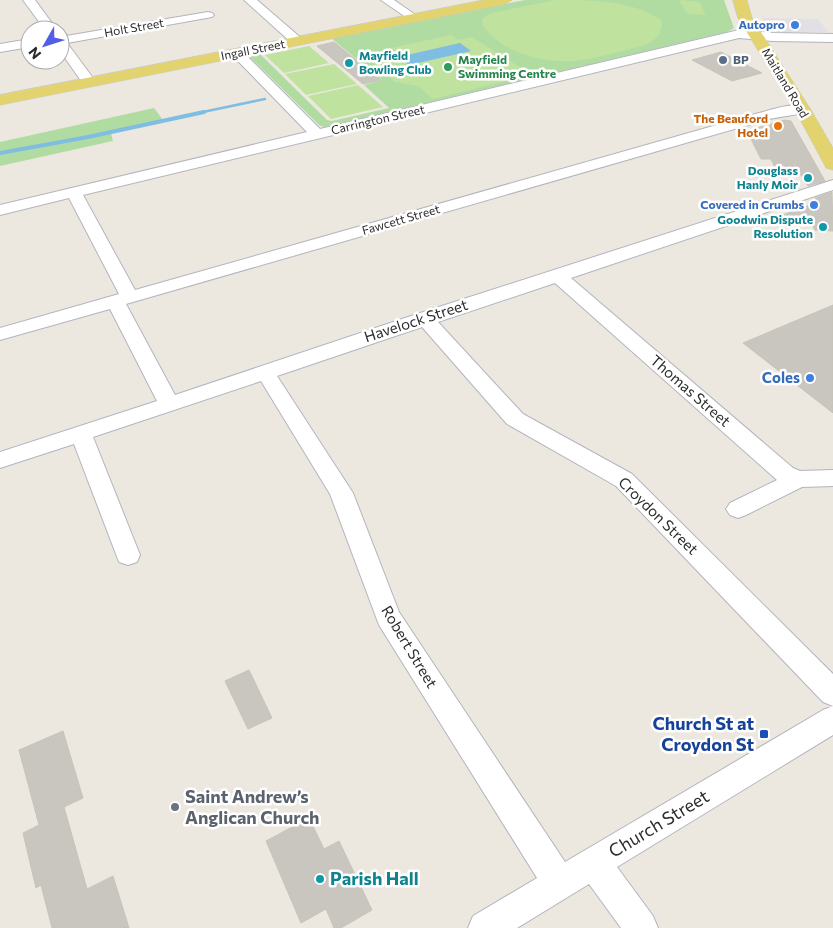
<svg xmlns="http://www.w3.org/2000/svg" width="833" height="928" viewBox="0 0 833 928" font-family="Commissioner,sans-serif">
	<rect width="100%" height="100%" fill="#ece8e0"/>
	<polygon fill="#e2dfe5" points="762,18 818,19 828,32 771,32"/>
	<g fill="#b0dca2">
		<polygon points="525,0 724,0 734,28 727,32 324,127 319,125 249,56 260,54 327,120 332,121 389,108 364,85 382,80 331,38"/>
		<polygon points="154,108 163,120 111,133 113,141 0,166 0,142"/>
	</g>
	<g fill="#bfe29f">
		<path d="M555 0C592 0 633 0 662 21 662 33 657 40 645 45 624 50 603 57 582 60 548 65 502 55 482 24L483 18 492 13Z"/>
		<polygon points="682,0 699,2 706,15 688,14 679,1"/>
		<polygon points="451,35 458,40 472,37 532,75 433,99 418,86 395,82 367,59 392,54 386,49"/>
		<polygon points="309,46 329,63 284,73 265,55"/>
		<polygon points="334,64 357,84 306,95 285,74"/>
		<polygon points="358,85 383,107 331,119 308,96"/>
	</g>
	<polygon fill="#7fbde2" points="460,43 471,51 409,65 398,57"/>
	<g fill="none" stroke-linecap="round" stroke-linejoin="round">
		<polyline stroke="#7fbde2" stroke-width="2.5" points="198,113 265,99"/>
		<polyline stroke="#7fbde2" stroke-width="4" points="0,153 88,137 204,112"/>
	</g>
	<g fill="#c8c6be" stroke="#c7c4b9">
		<polygon points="334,42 381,80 363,84 317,46"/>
		<polygon points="721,52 762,73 732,81 692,60"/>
		<polygon points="785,120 791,121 825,181 808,186 801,175 778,174 771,159 761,159 747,131"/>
		<polygon points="832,192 833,231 815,230 810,221 769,220 818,202 815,198"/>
		<polygon points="833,305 833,413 743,343"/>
		<polygon points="249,670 272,718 248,729 225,681"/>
		<polygon points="63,731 83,798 64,807 87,889 113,876 129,928 52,928 41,885 36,888 23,833 39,825 19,750"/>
		<polygon points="309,818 324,849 339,841 372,910 341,928 334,928 326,909 301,923 266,841"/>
	</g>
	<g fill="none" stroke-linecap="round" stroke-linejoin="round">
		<g stroke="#b3b4be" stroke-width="2">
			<g id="minor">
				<polygon points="23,0 35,0 57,30 45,30"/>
				<polygon points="244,0 257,0 301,38 303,41 301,44 293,44"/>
				<polygon points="381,0 394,0 420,18 414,21 410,20"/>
				<polygon points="208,12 212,13 214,15 212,17 67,43 96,82 94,85 84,85 60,51 60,37"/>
				<path d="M739 30 772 33 833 34V42L772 41 739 38 83 195 135 290 759 113C771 110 801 99 810 110 806 114 778 117 769 119L126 304 175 395 417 314 833 180V190L571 278 793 468 800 471 833 470V486L802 487 746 515 738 518 730 515 726 509 730 503 777 480 555 283 438 322 523 414 632 474 833 674V706L823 702 616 486 507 424 422 327 277 376 353 493 399 612 565 862 823 710 833 706V735L617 867 653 916 658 928H621L589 884 517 928H468L473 916 537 878 379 625 330 494 261 381 93 437 140 555 137 562 128 565 119 562 74 444 0 468V452L157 401 110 309 0 340V328L119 294 69 198 0 215V205L307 132 233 56 231 53 237 49 241 50 320 129Z"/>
				<polygon points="30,39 30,47 0,52 0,44"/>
			</g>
		</g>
		<g stroke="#c8c8c8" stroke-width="1">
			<g id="major">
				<polygon points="484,0 512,0 505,4 0,105 0,95"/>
				<polygon points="733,0 747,0 752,18 811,110 833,148 833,170 826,168 824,164 795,110 738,18"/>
			</g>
		</g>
		<use href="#minor" fill="#fff" fill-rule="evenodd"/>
		<use href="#major" fill="#e2d36f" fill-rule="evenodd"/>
	</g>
	<g fill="#3f7fe0" stroke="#fff" stroke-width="2">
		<circle cx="795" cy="25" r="5"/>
		<circle cx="814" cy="205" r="5"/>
		<circle cx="810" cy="378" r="5"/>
	</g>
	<circle fill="#5c6f8a" stroke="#fff" stroke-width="2" cx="723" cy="60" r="5"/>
	<g fill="#0f9aa8" stroke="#fff" stroke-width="2">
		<circle cx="349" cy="63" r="5"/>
		<circle cx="808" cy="178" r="5"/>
		<circle cx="823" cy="227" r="5"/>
		<circle cx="320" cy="879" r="5"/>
	</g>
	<circle fill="#2e9e5b" stroke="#fff" stroke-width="2" cx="448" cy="67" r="5"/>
	<circle fill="#e8710a" stroke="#fff" stroke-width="2" cx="778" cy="126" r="5"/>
	<rect fill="#1a4fb4" stroke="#fff" stroke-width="2" x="759" y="729" width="10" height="10" rx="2.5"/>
	<circle fill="#6b7280" stroke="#fff" stroke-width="2" cx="175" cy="807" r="5"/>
	<g text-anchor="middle" stroke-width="5" stroke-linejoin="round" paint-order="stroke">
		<g font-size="12" font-weight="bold" fill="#366cbe" stroke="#fff" text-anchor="end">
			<text x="785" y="29">Autopro</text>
			<text x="804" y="209">Covered in Crumbs</text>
		</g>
		<g font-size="12" fill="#2c2c2c" stroke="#fff">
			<text transform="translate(134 28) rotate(-10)" y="4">Holt Street</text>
			<text transform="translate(253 50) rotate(-11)" y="4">Ingall Street</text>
			<text transform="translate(785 83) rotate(59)" y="4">Maitland Road</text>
			<text transform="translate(378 120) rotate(-13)" y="4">Carrington Street</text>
			<text transform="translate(401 220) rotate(-16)" y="4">Fawcett Street</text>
		</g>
		<g font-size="12" font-weight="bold" fill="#0d838f" stroke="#fff" text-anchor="end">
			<text x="359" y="60" text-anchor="start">Mayfield<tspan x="359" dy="14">Bowling Club</tspan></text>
			<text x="798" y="175">Douglass<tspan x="798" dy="14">Hanly Moir</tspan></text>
			<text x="813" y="224">Goodwin Dispute<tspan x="813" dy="14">Resolution</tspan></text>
		</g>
		<g font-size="12" font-weight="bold" fill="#27864d" stroke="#fff" text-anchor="start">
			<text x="458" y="64">Mayfield<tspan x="458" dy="14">Swimming Centre</tspan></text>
		</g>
		<g font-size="12" font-weight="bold" fill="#4e5e75" stroke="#fff" text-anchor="start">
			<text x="733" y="64">BP</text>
		</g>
		<g font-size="12" font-weight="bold" fill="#c56008" stroke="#fff" text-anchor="end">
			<text x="768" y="123">The Beauford<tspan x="768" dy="14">Hotel</tspan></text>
		</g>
		<g font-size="15" fill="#2c2c2c" stroke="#fff">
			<text transform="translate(416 321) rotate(-18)" y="5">Havelock Street</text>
			<text transform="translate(690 391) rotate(41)" y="5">Thomas Street</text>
			<text transform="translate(658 516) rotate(44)" y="5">Croydon Street</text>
			<text transform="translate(409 647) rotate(59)" y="5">Robert Street</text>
		</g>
		<g font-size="15" font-weight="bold" fill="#366cbe" stroke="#fff" text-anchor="end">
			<text x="800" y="383">Coles</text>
		</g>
		<g font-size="18" font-weight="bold" fill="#164399" stroke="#fff" text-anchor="end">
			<text x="754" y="730">Church St at<tspan x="754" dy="21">Croydon St</tspan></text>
		</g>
		<g font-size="18" font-weight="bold" fill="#5b616d" stroke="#fff" text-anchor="start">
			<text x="185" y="803">Saint Andrew’s<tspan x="185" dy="21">Anglican Church</tspan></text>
		</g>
		<g font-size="18" fill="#2c2c2c" stroke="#fff">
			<text transform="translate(659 824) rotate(-31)" y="6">Church Street</text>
		</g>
		<g font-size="18" font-weight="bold" fill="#0d838f" stroke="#fff" text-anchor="start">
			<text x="330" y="885">Parish Hall</text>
		</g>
	</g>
	<g transform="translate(45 45) rotate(231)"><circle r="24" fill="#ffffff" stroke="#ababab"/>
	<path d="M0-4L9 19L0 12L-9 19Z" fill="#525ee6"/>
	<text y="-8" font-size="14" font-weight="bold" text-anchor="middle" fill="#2c2c2c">N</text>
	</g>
</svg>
